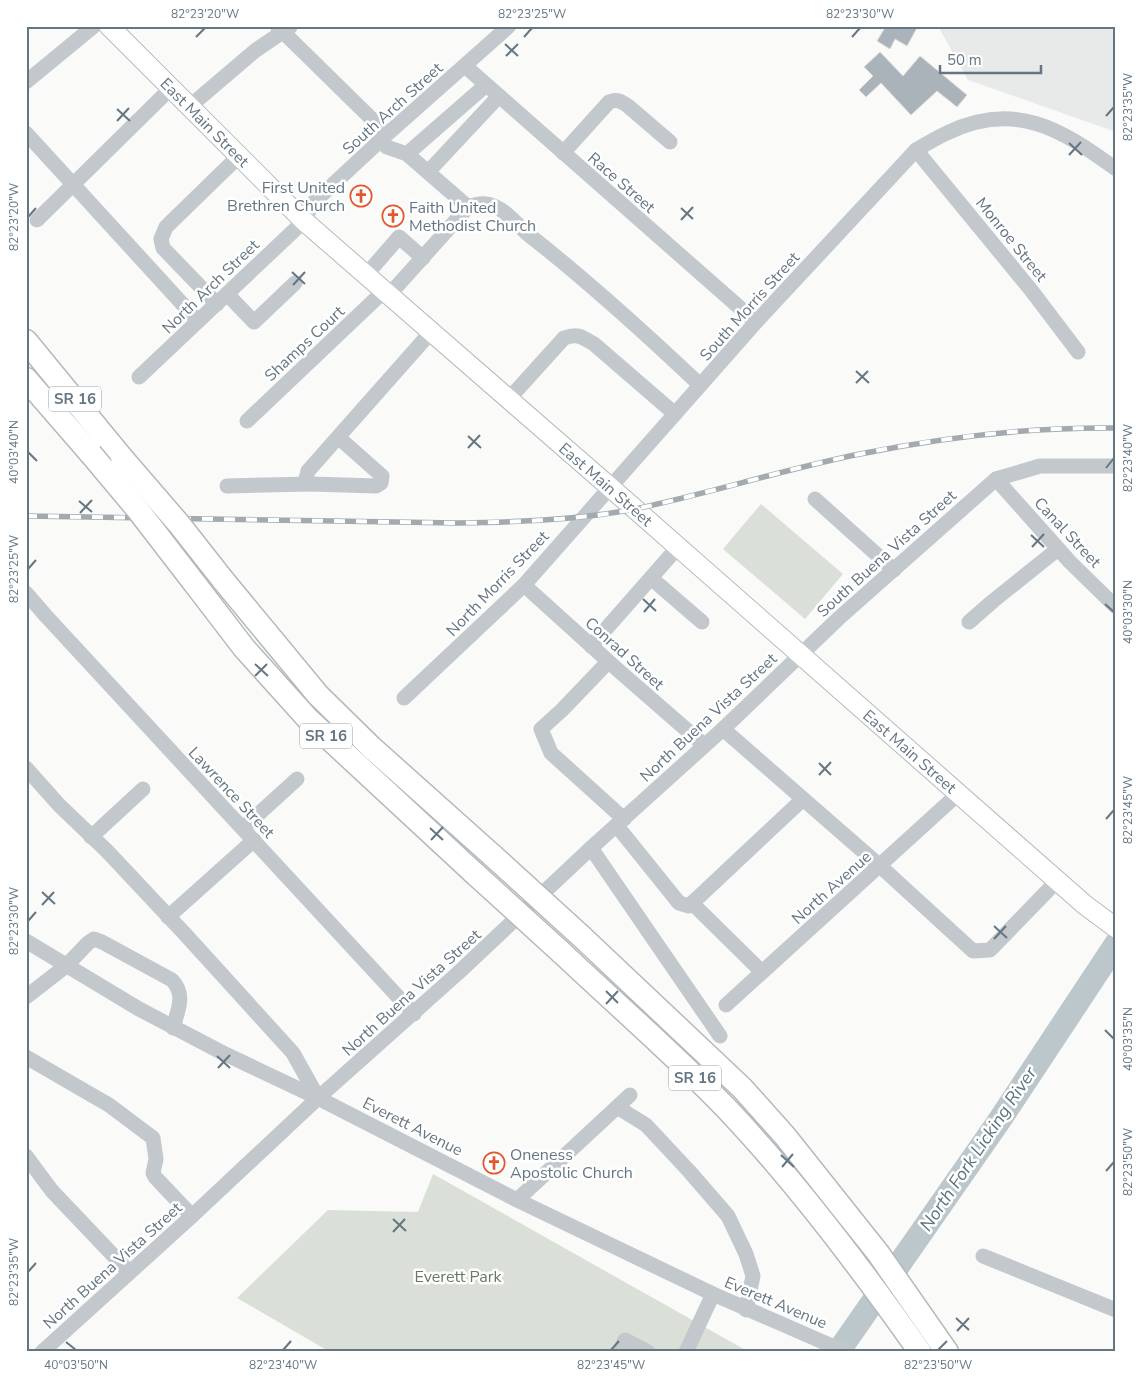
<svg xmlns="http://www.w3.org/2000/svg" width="1142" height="1378" viewBox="0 0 1142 1378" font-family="'Nunito Sans',sans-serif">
	<rect width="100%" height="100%" fill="#fafaf8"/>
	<polygon fill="#e8e9e9" points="938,26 1116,26 1116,132 968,80"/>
	<g fill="#dadfd7">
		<polygon points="761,504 843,574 805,619 723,549"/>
		<polygon points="433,1174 749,1352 330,1352 237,1298 328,1210 418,1212"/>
	</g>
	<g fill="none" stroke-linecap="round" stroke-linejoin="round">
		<polyline stroke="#bbc7cb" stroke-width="24" points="838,1352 999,1121 1116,944"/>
	</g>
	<g fill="#aab3b9" stroke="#dcdcda">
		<polygon points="886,26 918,26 907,46 895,39 890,49 877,41"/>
		<polygon points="880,52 903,76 920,56 967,95 957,107 937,91 911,115 881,83 866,97 859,90 873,76 864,67"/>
	</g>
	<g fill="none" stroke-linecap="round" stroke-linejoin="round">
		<g stroke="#b5babe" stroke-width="21">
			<polyline id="major" points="109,26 304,221 635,509 1085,905 1116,928"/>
		</g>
		<g stroke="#b4b9bd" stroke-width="25">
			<g id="highway">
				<polyline points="26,341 122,458"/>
				<polyline points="26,379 91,454"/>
				<polyline points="223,580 318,695 371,747 493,856"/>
				<polyline points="195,584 244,648 308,719 473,872"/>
				<polyline points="582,937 742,1088 785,1136 878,1253 947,1352"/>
				<path d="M562 953C617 1005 675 1055 727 1109 798 1184 861 1268 920 1352"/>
			</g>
		</g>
		<g stroke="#c3c8cc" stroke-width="15">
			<polyline points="277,26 387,134"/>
			<polyline points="465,66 756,322"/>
			<polyline points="26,82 94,26"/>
			<polyline points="189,107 256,50 290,27"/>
			<polyline points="26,133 198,321"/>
			<polyline points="380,141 387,147 407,154 468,207"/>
			<polyline points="916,150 1031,290 1078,352"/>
			<path d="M563 153 609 102C617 99 621 101 628 106L670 142"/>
			<polyline points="407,154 486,85"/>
			<polyline points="428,172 499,96"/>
			<polyline points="37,220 171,88"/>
			<polyline points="366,275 399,237 423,258"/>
			<polyline points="227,294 254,322 295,283"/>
			<path d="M389 295 468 207C476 204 485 202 494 206 508 212 517 225 529 235 589 282 645 333 700 385"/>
			<polyline points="217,304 163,248 161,239 166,227 239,156"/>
			<polyline points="139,377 304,221 313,203 384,137 509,26"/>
			<path d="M508 400 564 338C578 333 582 337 594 344L675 414"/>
			<polyline points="247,421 384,291"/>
			<polyline points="338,437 382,476 381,483 376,486 311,484 306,479 308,471 431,332"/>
			<polyline points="996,479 1070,562 1116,607"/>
			<polyline points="227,486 311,484"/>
			<polyline points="815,499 894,570"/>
			<polyline points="651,578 702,622"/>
			<polyline points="524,585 618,670 704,745"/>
			<polyline points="26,593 46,616 414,1014"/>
			<polyline points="969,622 993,601 1058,549"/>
			<polyline points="591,646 678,547"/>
			<polyline points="608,662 562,710 541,729 551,753 624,819"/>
			<path d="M404 698 524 585 756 322 916 150C926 144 936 138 947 133 1015 100 1061 129 1116 169"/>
			<polyline points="723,729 880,866 973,951 990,950 1057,881"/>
			<polyline points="26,768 59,805 107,851 184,933 293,1053 318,1098"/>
			<polyline points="617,826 679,903 689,906 803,799"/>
			<polyline points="243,828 297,779"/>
			<polyline points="91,837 143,789"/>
			<polyline points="591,848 720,1036"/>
			<polyline points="692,903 762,972"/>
			<polyline points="168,917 254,840"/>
			<polyline points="26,941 139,1009 223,1053 318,1098 517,1200 713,1294 846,1352"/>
			<path d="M26 997 66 966 88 943 94 939 102 942 172 980C186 995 178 1009 173 1028"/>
			<polyline points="726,1005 958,794"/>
			<polyline points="26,1057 109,1105 153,1138 156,1159 153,1173 155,1177 192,1216"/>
			<polyline points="617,1107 646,1125 689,1171 728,1216 746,1254 753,1276 746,1310"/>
			<polyline points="26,1156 52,1191 129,1272"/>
			<polyline points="517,1200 630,1095"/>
			<polyline points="983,1256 1116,1310"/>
			<polyline points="42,1352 192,1216 318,1098 458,973 591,848 723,729 839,618 996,479 1040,466 1116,466"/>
			<polyline points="619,1352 625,1340 648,1352"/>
			<polyline points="686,1352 713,1294"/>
		</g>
		<use href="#major" stroke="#fff" stroke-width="19"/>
		<use href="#highway" stroke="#fff" stroke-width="22"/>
		<g stroke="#a2aab0" stroke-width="5.5">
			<path id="rail" d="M26 516 458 523C517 522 578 520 635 509 711 493 785 469 860 454 944 437 1030 427 1116 428"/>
		</g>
		<use href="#rail" stroke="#fff" stroke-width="4" stroke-dasharray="11" stroke-linecap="butt"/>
		<g stroke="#b4b9bd" stroke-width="25" stroke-linecap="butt">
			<g id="highway-bridge">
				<polyline points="91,454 138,510 195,584"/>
				<polyline points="122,458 179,524 223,580"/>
				<polyline points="493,856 582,937"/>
				<polyline points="473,872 562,953"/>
			</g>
		</g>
		<use href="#highway-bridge" stroke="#fff" stroke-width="22"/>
	</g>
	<path fill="none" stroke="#657683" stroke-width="2" d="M196 37 205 28M524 37 532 28M852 37 860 28M505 44 518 56M506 56 518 44M117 109 130 121M1106 116 1114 107M117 121 129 108M1069 143 1082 155M1069 155 1081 142M681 208 693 219M28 217 36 208M681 220 693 207M292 272 305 284M293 285 305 272M856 371 869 383M856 383 868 371M468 436 481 448M468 448 480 435M28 452 37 461M1106 468 1114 458M79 501 92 512M80 513 92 500M1031 535 1044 547M1032 547 1044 534M28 569 36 560M643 599 656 611M1105 604 1114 612M644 612 655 599M255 664 268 676M255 676 267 664M819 763 831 775M819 775 831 762M1106 819 1114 810M430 828 443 840M431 840 443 827M42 892 55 904M42 905 54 892M28 921 36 912M994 926 1007 938M994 939 1006 926M606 991 618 1003M606 1004 618 991M1105 1030 1114 1039M217 1056 230 1068M218 1068 230 1055M781 1155 794 1167M782 1167 793 1154M1106 1171 1114 1162M393 1219 406 1231M393 1232 405 1219M28 1272 36 1263M956 1318 969 1330M957 1331 969 1318M66 1342 76 1350M283 1350 291 1341M611 1350 619 1341M938 1350 947 1341"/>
	<defs>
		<g id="church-ring" transform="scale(1.125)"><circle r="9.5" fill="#fff" stroke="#e4572e" stroke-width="1.5"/><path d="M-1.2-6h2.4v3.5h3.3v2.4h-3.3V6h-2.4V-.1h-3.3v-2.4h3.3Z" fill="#e4572e"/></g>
	</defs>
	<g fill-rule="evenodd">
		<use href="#church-ring" x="361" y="196"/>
		<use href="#church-ring" x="393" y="216"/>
		<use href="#church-ring" x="494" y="1163"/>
	</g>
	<g text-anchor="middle" stroke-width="5" stroke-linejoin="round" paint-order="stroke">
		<g fill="#fff" stroke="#939fa8" stroke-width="1">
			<rect x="49" y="386.5" width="52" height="25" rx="4"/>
			<rect x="300" y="723.5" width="52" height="25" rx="4"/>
			<rect x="669" y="1065.5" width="52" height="25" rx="4"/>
		</g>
		<g font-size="15" font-weight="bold" fill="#657683">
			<text x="75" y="404">SR 16</text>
			<text x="326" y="741">SR 16</text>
			<text x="695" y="1083">SR 16</text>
		</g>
		<g font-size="16" fill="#657683" stroke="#fff">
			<text transform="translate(392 108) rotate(-42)" y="6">South Arch Street</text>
			<text transform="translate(205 122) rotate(45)" y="6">East Main Street</text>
			<text transform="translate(622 182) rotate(41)" y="6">Race Street</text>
			<text transform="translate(1012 239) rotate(51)" y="6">Monroe Street</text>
			<text transform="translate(210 286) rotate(-44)" y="6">North Arch Street</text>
			<text transform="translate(749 306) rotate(-48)" y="6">South Morris Street</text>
			<text transform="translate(304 343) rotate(-43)" y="6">Shamps Court</text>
			<text transform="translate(606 484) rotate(41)" y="6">East Main Street</text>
			<text transform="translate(1068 532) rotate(47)" y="6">Canal Street</text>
			<text transform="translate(886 553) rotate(-42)" y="6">South Buena Vista Street</text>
			<text transform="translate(497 583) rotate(-46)" y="6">North Morris Street</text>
			<text transform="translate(625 653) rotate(42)" y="6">Conrad Street</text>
			<text transform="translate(708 717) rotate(-43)" y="6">North Buena Vista Street</text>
			<text transform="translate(910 751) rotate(41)" y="6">East Main Street</text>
			<text transform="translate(232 792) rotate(47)" y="6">Lawrence Street</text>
			<text transform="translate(831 887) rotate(-42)" y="6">North Avenue</text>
			<text transform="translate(411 992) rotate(-42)" y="6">North Buena Vista Street</text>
			<text transform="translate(413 1126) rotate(27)" y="6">Everett Avenue</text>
			<text transform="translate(112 1265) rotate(-42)" y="6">North Buena Vista Street</text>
			<text transform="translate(776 1302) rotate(23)" y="6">Everett Avenue</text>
		</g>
		<g font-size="16" fill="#657683" stroke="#fff" text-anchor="start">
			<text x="345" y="193" text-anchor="end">First United<tspan x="345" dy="18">Brethren Church</tspan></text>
			<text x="409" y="213">Faith United<tspan x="409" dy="18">Methodist Church</tspan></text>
			<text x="510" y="1160">Oneness<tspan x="510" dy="18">Apostolic Church</tspan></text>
		</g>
		<g font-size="16" fill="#687a64" stroke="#fff">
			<text x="458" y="1282">Everett Park</text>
		</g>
		<g font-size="18" font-style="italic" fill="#60757c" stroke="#fff">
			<text transform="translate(978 1149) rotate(-56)" y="6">North Fork Licking River</text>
		</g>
	</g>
	<rect width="1142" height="1378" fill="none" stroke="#ffffff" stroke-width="55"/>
	<path d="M940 65v8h101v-8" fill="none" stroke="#657683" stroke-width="2.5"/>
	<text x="947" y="65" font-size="15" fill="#657683" stroke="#ffffff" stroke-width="4" paint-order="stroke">50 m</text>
	<rect x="28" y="28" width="1086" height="1322" fill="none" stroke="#657683" stroke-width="2"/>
	<g font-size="12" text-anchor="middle" fill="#657683">
		<text x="205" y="18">82°23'20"W</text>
		<text x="532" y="18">82°23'25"W</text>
		<text x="860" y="18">82°23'30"W</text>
		<text transform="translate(1128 107) rotate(-90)" y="4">82°23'35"W</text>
		<text transform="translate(14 217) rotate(-90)" y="4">82°23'20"W</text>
		<text transform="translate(14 452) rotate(-90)" y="4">40°03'40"N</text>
		<text transform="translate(1128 458) rotate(-90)" y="4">82°23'40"W</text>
		<text transform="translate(14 569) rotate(-90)" y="4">82°23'25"W</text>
		<text transform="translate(1128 612) rotate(-90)" y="4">40°03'30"N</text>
		<text transform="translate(1128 810) rotate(-90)" y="4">82°23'45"W</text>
		<text transform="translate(14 921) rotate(-90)" y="4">82°23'30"W</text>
		<text transform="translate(1128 1039) rotate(-90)" y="4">40°03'35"N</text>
		<text transform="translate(1128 1162) rotate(-90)" y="4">82°23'50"W</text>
		<text transform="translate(14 1272) rotate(-90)" y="4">82°23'35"W</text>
		<text x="76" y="1369">40°03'50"N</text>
		<text x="283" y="1369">82°23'40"W</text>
		<text x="611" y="1369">82°23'45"W</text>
		<text x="938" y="1369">82°23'50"W</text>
	</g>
</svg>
